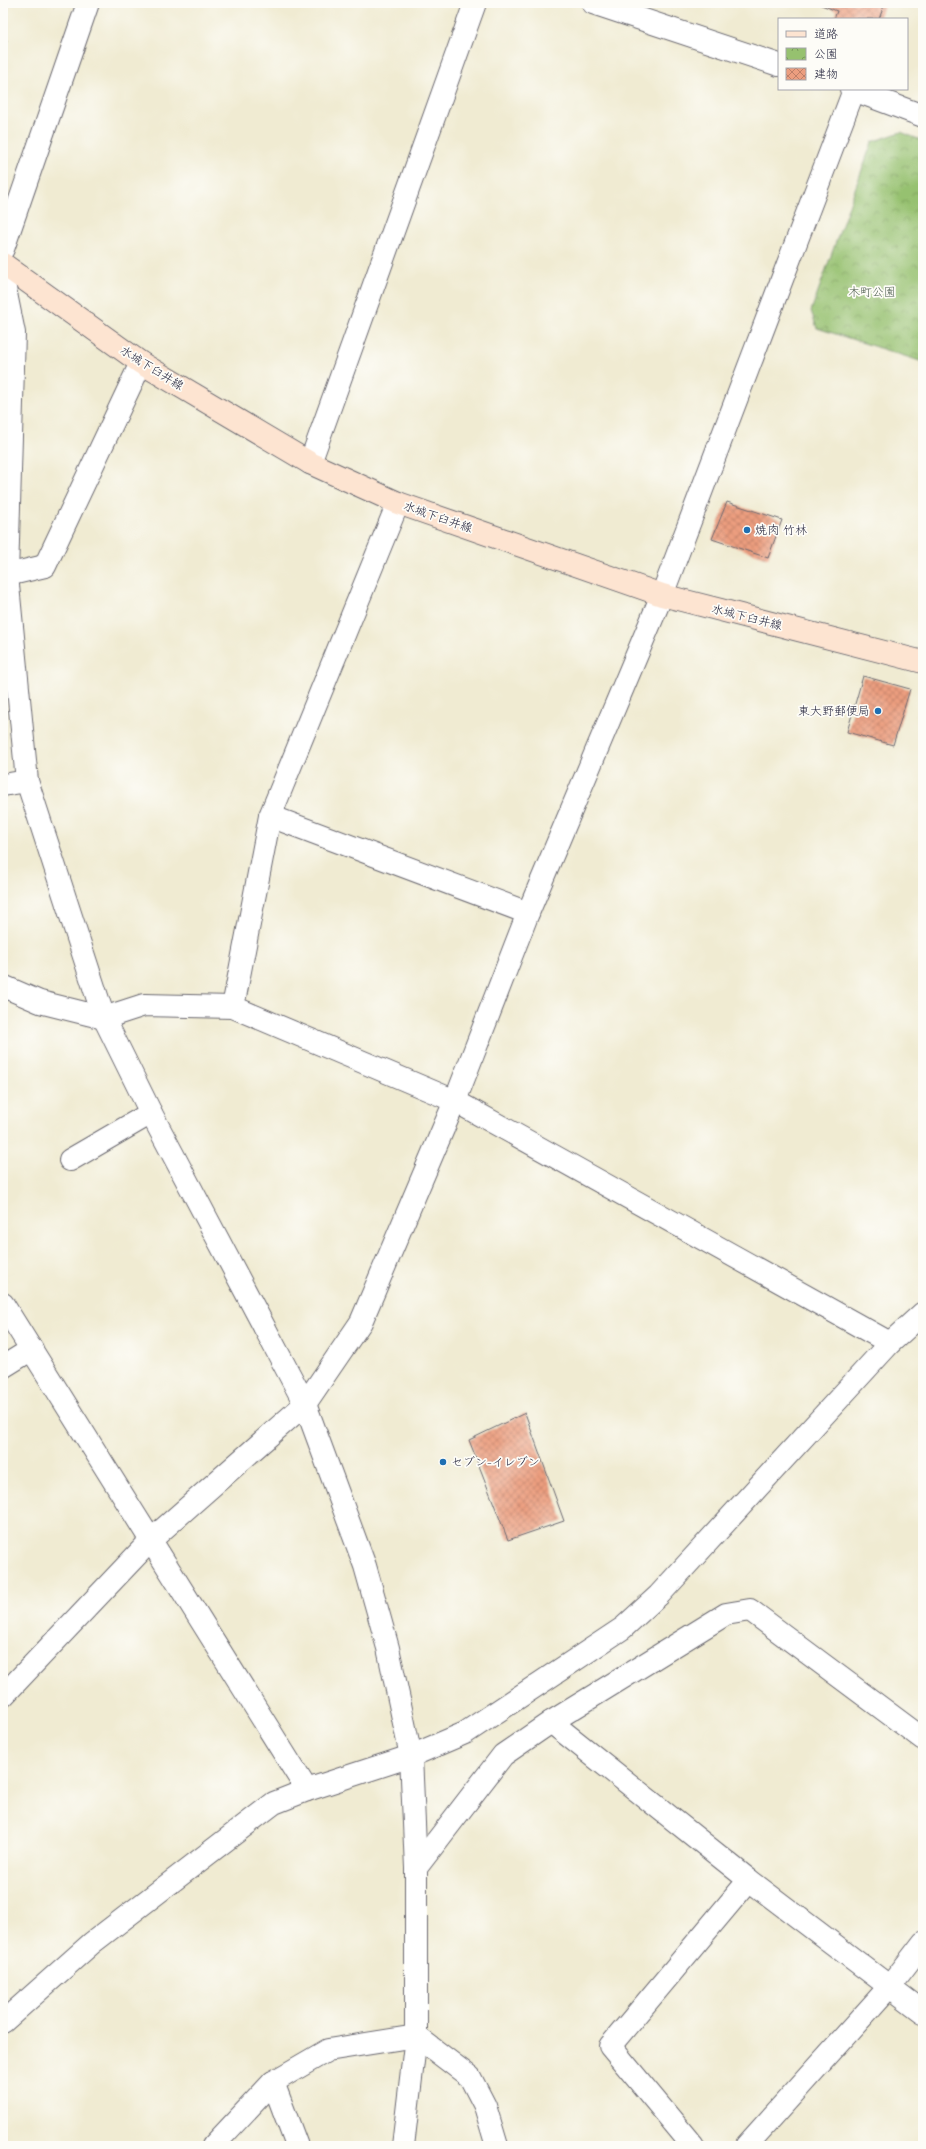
<svg xmlns="http://www.w3.org/2000/svg" width="926" height="2149" viewBox="0 0 926 2149" font-family="'Comic Neue','Klee One',sans-serif">
	<defs>
		<pattern id="park-crowns" width="20" height="18" patternUnits="userSpaceOnUse"><rect width="20" height="18" fill="#96c16f"/><path d="M2 6a3 3 0 1 1 6 0M12 15a3 3 0 1 1 6 0" fill="none" stroke="#7a9c5c"/></pattern>
		<pattern id="building-cross-hatch" width="8" height="8" patternUnits="userSpaceOnUse"><rect width="8" height="8" fill="#ec9e7f"/><path d="M0 0l8 8M0 8l8-8" fill="none" stroke="#bf8069"/></pattern>
	</defs>
	<rect width="100%" height="100%" fill="#fdfcf7"/>
	<filter id="ink" filterUnits="userSpaceOnUse"><feTurbulence type="fractalNoise" baseFrequency=".025" numOctaves="2"/><feDisplacementMap in="SourceGraphic" scale="8" xChannelSelector="R" yChannelSelector="G"/><feConvolveMatrix kernelMatrix="1 2 1 2 8 2 1 2 1" color-interpolation-filters="sRGB"/></filter>
	<filter id="wash" filterUnits="userSpaceOnUse"><feTurbulence type="fractalNoise" baseFrequency=".012" numOctaves="4" result="noise"/><feDisplacementMap in="SourceGraphic" scale="16" xChannelSelector="R" yChannelSelector="G"/><feGaussianBlur stdDeviation="0.9" result="paint"/><feColorMatrix in="noise" values="0 0 0 0 0 0 0 0 0 0 0 0 0 0 0 0 0 1.4 0 .05"/><feComposite in="paint" operator="in"/></filter>
	<g filter="url(#wash)">
		<rect width="100%" height="100%" fill="#f0ebd2"/>
		<polygon fill="url(#park-crowns)" stroke="#5c7255" points="901,132 923,141 923,362 817,328 811,311 872,142"/>
		<g id="blocks">
			<g fill="url(#building-cross-hatch)">
				<polygon points="816,3 885,3 879,19 834,19 837,11"/>
				<polygon points="3,38 7,40 3,50"/>
				<polygon points="727,502 782,520 768,558 712,539"/>
				<polygon points="863,676 910,689 893,745 847,732"/>
				<polygon points="525,1413 564,1521 508,1540 469,1440"/>
			</g>
		</g>
	</g>
	<g filter="url(#ink)">
		<use href="#blocks" fill-opacity="0" stroke="#6a6870" stroke-width="1"/>
		<g fill="none" stroke-linecap="round" stroke-linejoin="round">
			<g stroke="#6a6870" stroke-width="24">
				<g id="minor">
					<polyline points="310,463 475,3"/>
					<polyline points="7,575 45,566 141,363"/>
					<polyline points="270,816 528,913"/>
					<polyline points="3,986 40,1002 104,1018 144,1005 233,1007 455,1101 890,1343"/>
					<polyline points="233,1007 270,816 398,503"/>
					<polyline points="70,1160 151,1113"/>
					<polyline points="3,1304 307,1790"/>
					<polyline points="3,1367 32,1349"/>
					<polyline points="551,1722 749,1880 923,2012"/>
					<polyline points="416,1868 503,1755 551,1722 726,1614 750,1610 923,1739"/>
					<polyline points="3,2022 92,1943 274,1803 307,1790 411,1756 465,1733 623,1628 659,1595 890,1343 923,1313"/>
					<polyline points="273,2082 297,2146"/>
					<polyline points="213,2146 273,2082 328,2050 416,2036 470,2077 485,2106 497,2146"/>
					<polyline points="693,2146 610,2046 749,1880"/>
					<polyline points="746,2146 890,1986 923,1943"/>
				</g>
			</g>
			<g stroke="#6a6870" stroke-width="24">
				<g id="tertiary">
					<polyline points="593,3 779,65"/>
					<polyline points="851,89 923,116"/>
					<polyline points="3,249 88,3"/>
					<polyline points="3,279 14,333 7,575 27,781 104,1018 151,1113 305,1404 365,1566 388,1648 411,1756 416,1868 416,2036 403,2146"/>
					<polyline points="3,785 27,781"/>
					<polyline points="3,1696 152,1539 305,1404 361,1322 455,1101 528,913 662,595 854,90"/>
				</g>
			</g>
			<g stroke="#6a6870" stroke-width="24">
				<polyline id="secondary" points="3,264 141,363 310,463 398,503 662,595 923,662"/>
			</g>
			<use href="#minor" stroke="#fff" stroke-width="22"/>
			<use href="#tertiary" stroke="#fff" stroke-width="22"/>
			<use href="#secondary" stroke="#fde4d1" stroke-width="22"/>
		</g>
	</g>
	<g fill="#1f6fb2" stroke="#fdfcf7" stroke-width="1.5">
		<circle cx="747" cy="530" r="4"/>
		<circle cx="878" cy="711" r="4"/>
		<circle cx="443" cy="1462" r="4"/>
	</g>
	<g text-anchor="middle" stroke-width="3.5" stroke-linejoin="round" paint-order="stroke">
		<g font-size="12" fill="#4b5a4d" stroke="#fdfcf7">
			<text x="872" y="296">木町公園</text>
		</g>
		<g font-size="12" fill="#22223b" stroke="#fdfcf7">
			<text transform="translate(152 368) rotate(32)" y="4">水城下臼井線</text>
			<text transform="translate(438 517) rotate(19)" y="4">水城下臼井線</text>
			<text transform="translate(747 617) rotate(14)" y="4">水城下臼井線</text>
		</g>
		<g font-size="12" fill="#22223b" stroke="#fdfcf7" text-anchor="start">
			<text x="755" y="534">焼肉 竹林</text>
			<text x="870" y="715" text-anchor="end">東大野郵便局</text>
			<text x="451" y="1466">セブン-イレブン</text>
		</g>
	</g>
	<rect width="926" height="2149" fill="none" stroke="#fdfcf7" stroke-width="16"/>
	<rect x="778" y="18" width="130" height="72" fill="#fdfcf7" stroke="#a5a5ac"/>
	<rect x="786" y="31" width="20" height="6" fill="#fde4d1" stroke="#a5a5ac"/>
	<text x="814" y="38" font-size="12" fill="#22223b">道路</text>
	<rect x="786" y="48" width="20" height="12" fill="url(#park-crowns)" stroke="#a5a5ac"/>
	<text x="814" y="58" font-size="12" fill="#22223b">公園</text>
	<rect x="786" y="68" width="20" height="12" fill="url(#building-cross-hatch)" stroke="#a5a5ac"/>
	<text x="814" y="78" font-size="12" fill="#22223b">建物</text>
</svg>
